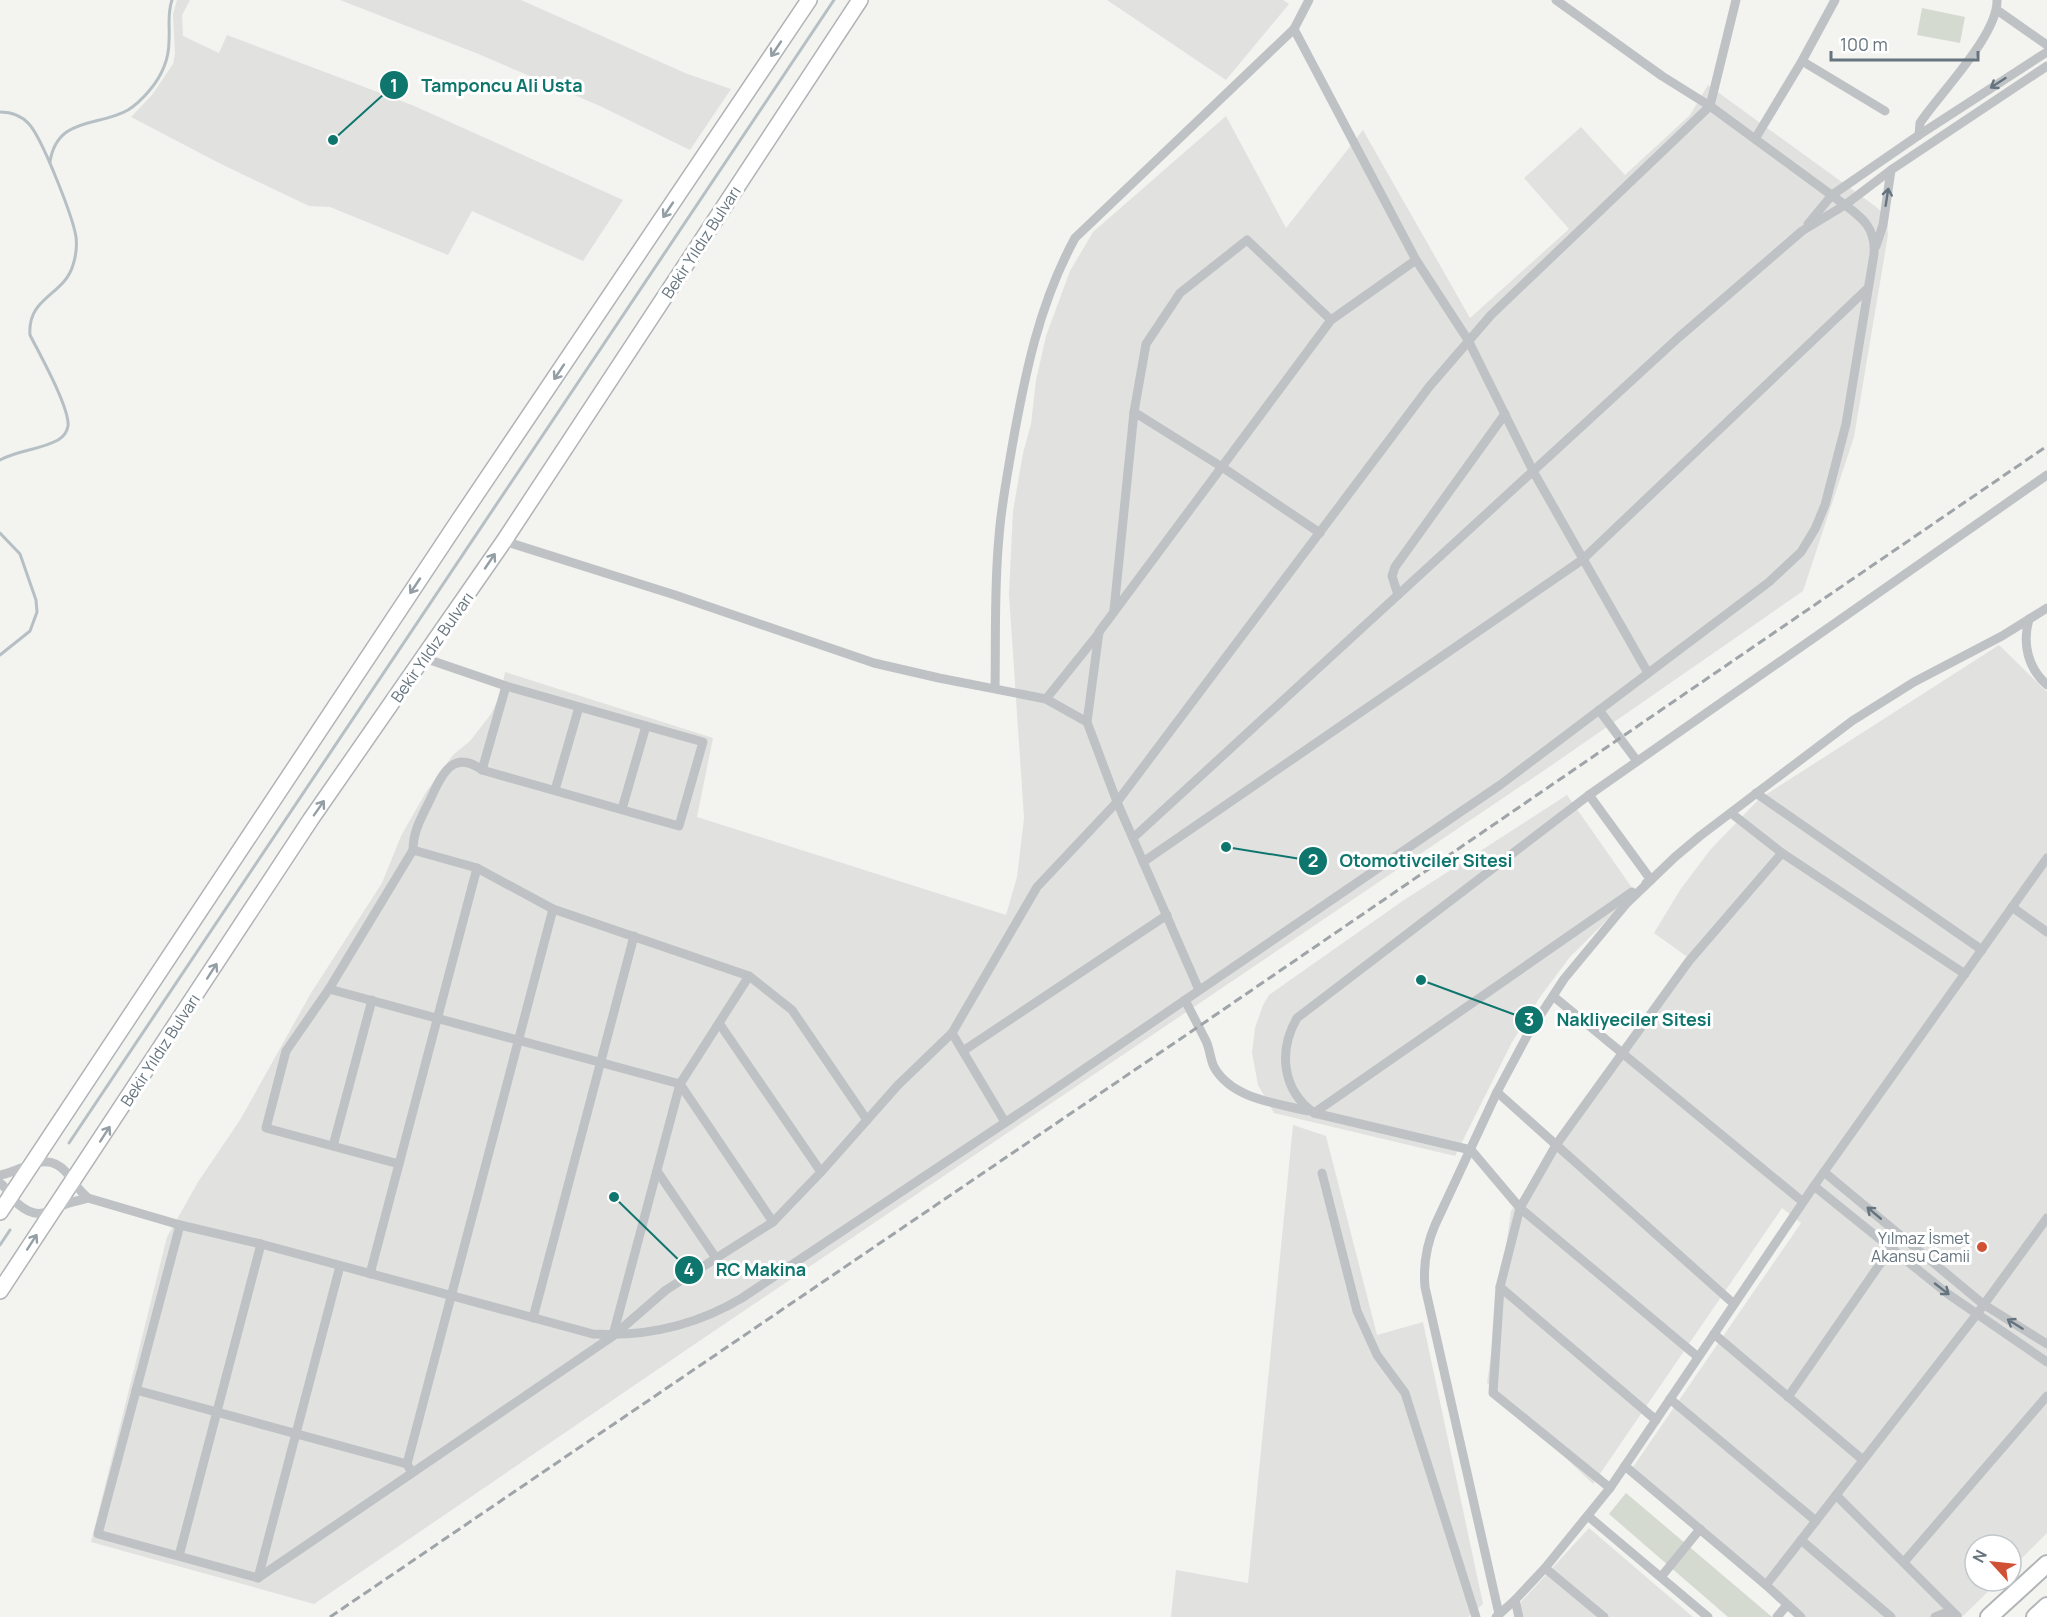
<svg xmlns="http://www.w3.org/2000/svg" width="2047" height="1617" viewBox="0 0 2047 1617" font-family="Manrope,sans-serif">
	<rect width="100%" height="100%" fill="#f3f3f0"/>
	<g fill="#e1e2e0">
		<polygon points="177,0 190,0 182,15 183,36 219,53 227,35 412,105 623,200 583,261 472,211 448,255 330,207 309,206 221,164 131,117 152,95 173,64 175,54 173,14"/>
		<polygon points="340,0 521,0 685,73 731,89 690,150 600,106 476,53"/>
		<polygon points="1107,0 1283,0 1289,4 1226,80"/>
		<polygon points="1708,85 1875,206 1883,213 1887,223 1888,235 1854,437 1803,591 1552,765 692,1346 314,1604 91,1542 167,1237 198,1182 240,1120 311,993 382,883 401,836 426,792 453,755 470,741 491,714 501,693 505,672 713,738 697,817 1006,915 1017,877 1024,818 1009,594 1013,511 1023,453 1031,424 1036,380 1046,336 1070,271 1093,232 1226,116 1286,228 1363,130 1470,318 1569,229 1524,178 1581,127 1625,175 1690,115"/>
		<polygon points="1999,645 2047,692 2047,1533 2011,1569 2011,1545 1975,1545 1975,1581 1999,1581 1962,1617 1806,1617 1633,1467 1801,1223 1782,1208 1593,1484 1487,1383 1511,1211 1693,961 1654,933 1680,890 1710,850 1759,799"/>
		<polygon points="1567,795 1635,892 1570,957 1540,997 1511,1044 1455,1156 1274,1113 1258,1085 1252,1053 1255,1028 1263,1005 1269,995 1404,900"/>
		<polygon points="1293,1125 1326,1136 1377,1335 1423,1322 1483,1604 1468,1617 1171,1617 1176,1570 1248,1583"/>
		<polygon points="1589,1528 1693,1617 1524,1617 1520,1603"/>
	</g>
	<g fill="#d5dad1">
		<polygon points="1922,8 1965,17 1960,43 1917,35"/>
		<polygon points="1626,1493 1772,1617 1728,1617 1609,1514"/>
	</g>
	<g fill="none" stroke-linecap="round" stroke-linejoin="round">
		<g stroke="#b6c0c4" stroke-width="3">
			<path d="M0 112C11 112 21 115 29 124 42 138 73 217 76 237 77 246 76 256 73 265 64 296 27 297 30 335 39 353 70 408 68 426 67 432 63 437 58 440 40 450 18 450 0 460"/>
			<path d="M50 162C57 116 99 127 128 110 136 105 143 98 149 91 161 77 169 60 169 41 170 26 167 14 172 0"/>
			<polyline points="0,533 20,554 36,600 37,612 30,631 0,655"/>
			<polyline points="69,1143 834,0"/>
			<polyline points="0,1245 10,1230"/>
		</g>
		<g stroke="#b0b4b7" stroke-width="18">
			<g id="primary">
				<polyline points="0,1212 461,517 809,0"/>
				<polyline points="0,1291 311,819 504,541 860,0"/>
			</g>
		</g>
		<g stroke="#b1b5b7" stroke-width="20">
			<g id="highway">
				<polyline points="1989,1617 2047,1564"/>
				<polyline points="2035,1617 2047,1606"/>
			</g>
		</g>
		<g stroke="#bfc2c5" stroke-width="9">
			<polyline points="1309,0 1294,29 1416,260 1468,340 1533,471 1648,673"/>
			<polyline points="1997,10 2047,45"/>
			<polyline points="1802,61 1885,111"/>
			<path d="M1919 135 1920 123C1940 93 1998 35 1997 0"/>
			<polyline points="1755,139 1802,61 1835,0"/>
			<polyline points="1808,224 1832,195 1919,135 2047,52"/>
			<polyline points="1876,246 1883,225 1891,170 2047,66"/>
			<polyline points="1134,412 1222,467 1320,533"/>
			<polyline points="504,541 675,595 874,663 939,678 1046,699 1087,722"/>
			<polyline points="1398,595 1392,576 1395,567 1505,414"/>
			<polyline points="1114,610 1134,412 1146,344 1180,293 1247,240 1331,320"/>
			<path d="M2029 619C2022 644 2028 668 2047 685"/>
			<path d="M995 688C996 638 994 587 999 537 1001 507 1007 477 1012 447 1025 374 1039 304 1075 238L1294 29"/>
			<polyline points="1046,699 1099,633"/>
			<polyline points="1599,710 1637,761"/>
			<polyline points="482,770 506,686"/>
			<polyline points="555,790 579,707"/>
			<polyline points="1756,793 1982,950"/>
			<polyline points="1589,795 1651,880 1646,883"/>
			<polyline points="622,809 646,726"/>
			<polyline points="1731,813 1782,853 1965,974"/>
			<polyline points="1133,838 1678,338 1802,231 1845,205 1891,170"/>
			<polyline points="413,850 477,868 553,909 749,976 792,1010 867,1120"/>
			<polyline points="1143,862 1582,560 1868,288"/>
			<polyline points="2012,907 2047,932"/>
			<polyline points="329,989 680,1084 773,1222"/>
			<polyline points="1199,990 1117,802 1087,722 1099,632 1331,320 1416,260"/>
			<polyline points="1553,996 1803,1202"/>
			<path d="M1185 1000C1192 1014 1199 1027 1206 1041 1210 1049 1210 1059 1214 1067 1232 1099 1276 1103 1308 1111"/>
			<polyline points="719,1023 821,1172"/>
			<polyline points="952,1033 1005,1122"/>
			<polyline points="963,1051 1167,915"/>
			<polyline points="1497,1092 1734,1304"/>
			<polyline points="1314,1113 1632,892"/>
			<polyline points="333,1146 372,1000"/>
			<path d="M399 1164 266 1128 286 1051 329 989 413 850C413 832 421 818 429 802 440 779 451 747 482 770L679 826 703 742 506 686 424 658"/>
			<polyline points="657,1171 716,1258"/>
			<polyline points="1824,1172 1983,1304 2047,1344"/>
			<polyline points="1322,1173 1357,1311 1377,1355 1405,1393 1476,1617"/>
			<path d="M0 1175C23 1171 46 1149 66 1172 74 1182 78 1190 88 1198L180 1225 261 1244 593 1334C647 1337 695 1326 742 1298L1027 1108 1500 785 1769 582 1801 552 1815 529 1825 505 1846 424 1874 254C1876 229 1863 218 1845 205L1710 106 1662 76 1556 0"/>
			<path d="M0 1183C7 1188 11 1197 18 1204 39 1222 48 1210 69 1203 75 1201 82 1200 88 1198"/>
			<polyline points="1814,1186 1948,1294 2047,1362"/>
			<polyline points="180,1225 98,1534 258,1578 613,1336 666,1290 773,1222 821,1172 898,1085 952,1033 1037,887 1117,802 1429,387 1491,315 1710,106 1736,0"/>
			<polyline points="370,1274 477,868"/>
			<polyline points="1500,1287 1656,1420"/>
			<polyline points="533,1318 634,936"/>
			<polyline points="1714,1334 1863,1460"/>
			<polyline points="613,1335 680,1084 749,976"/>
			<path d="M1698 1357 1520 1208 1471 1150 1314 1113C1282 1090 1278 1051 1297 1018L1589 795 2047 475"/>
			<polyline points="136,1390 407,1464"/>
			<polyline points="1788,1397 1891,1248 1902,1237"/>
			<polyline points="1670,1399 1816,1521"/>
			<polyline points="1625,1466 1766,1585 1801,1617"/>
			<polyline points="412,1473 407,1464 553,909"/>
			<polyline points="1610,1488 1493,1393 1500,1287 1520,1208 1556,1145 1689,961 1782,853"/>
			<polyline points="1836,1495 1957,1616"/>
			<polyline points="1588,1516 1708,1617"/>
			<polyline points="1801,1540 1891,1617"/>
			<polyline points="179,1556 261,1244"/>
			<polyline points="1904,1562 2047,1396"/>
			<polyline points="1545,1568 1604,1617"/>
			<polyline points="1661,1577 1700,1529"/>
			<polyline points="258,1578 340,1266"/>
			<polyline points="1766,1585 1977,1314 2047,1218"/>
			<polyline points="1515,1600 1519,1617"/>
			<path d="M1499 1614 1425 1287C1423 1265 1426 1246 1435 1225L1497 1092 1528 1034 1564 979 1627 903 1675 857 1700 836 1852 721 1914 682 2002 636 2047 608"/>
			<polyline points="1496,1617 1515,1600 1545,1568 1610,1488 1814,1186 2047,858"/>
			<polyline points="1777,1617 1787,1605"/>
			<polyline points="1935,1617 1945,1613 1957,1616"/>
		</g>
		<use href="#primary" stroke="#fff" stroke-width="15"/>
		<use href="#highway" stroke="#fff" stroke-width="16"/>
		<polyline stroke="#9ea4a8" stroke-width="3" stroke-dasharray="9 4.5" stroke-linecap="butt" points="330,1617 1192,1031 2047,446"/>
	</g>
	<defs><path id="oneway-shaft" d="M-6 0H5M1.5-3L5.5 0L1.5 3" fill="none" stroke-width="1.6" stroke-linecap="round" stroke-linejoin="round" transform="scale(1.5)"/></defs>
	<g stroke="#939ea5">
		<use href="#oneway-shaft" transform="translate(776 49) rotate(124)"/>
		<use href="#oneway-shaft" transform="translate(668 210) rotate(124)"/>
		<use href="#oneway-shaft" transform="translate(559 372) rotate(124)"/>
		<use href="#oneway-shaft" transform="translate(490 561) rotate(-56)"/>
		<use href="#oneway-shaft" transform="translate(415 586) rotate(124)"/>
		<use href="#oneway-shaft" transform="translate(319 808) rotate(-55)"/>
		<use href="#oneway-shaft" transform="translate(212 971) rotate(-57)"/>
		<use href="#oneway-shaft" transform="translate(105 1134) rotate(-57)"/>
		<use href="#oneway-shaft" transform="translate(32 1242) rotate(-57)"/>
	</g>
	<g stroke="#65747e">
		<use href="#oneway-shaft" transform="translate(1998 83) rotate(147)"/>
		<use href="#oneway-shaft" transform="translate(1887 197) rotate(-81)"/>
		<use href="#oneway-shaft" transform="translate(1874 1213) rotate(-140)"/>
		<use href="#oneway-shaft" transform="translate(1942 1289) rotate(38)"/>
		<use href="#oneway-shaft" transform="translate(2015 1324) rotate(-148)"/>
	</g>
	<circle fill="#d05133" stroke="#fff" stroke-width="2" cx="1982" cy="1247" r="6"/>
	<g text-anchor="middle" stroke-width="6" stroke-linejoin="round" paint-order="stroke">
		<g font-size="16" fill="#65747e" stroke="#fff">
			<text transform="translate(701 242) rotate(-57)" y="6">Bekir Yıldız Bulvarı</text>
			<text transform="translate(432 647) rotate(-55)" y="6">Bekir Yıldız Bulvarı</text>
			<text transform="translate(160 1050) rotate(-57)" y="6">Bekir Yıldız Bulvarı</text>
		</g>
		<g font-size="16" fill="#65747e" stroke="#fff" text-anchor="end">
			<text x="1970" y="1244">Yılmaz İsmet<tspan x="1970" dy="18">Akansu Camii</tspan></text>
		</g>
	</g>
	<path fill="none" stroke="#0f766e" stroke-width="2" d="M333 140L394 85M1226 847L1313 861M1421 980L1529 1020M614 1197L689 1270"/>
	<g fill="#0f766e" stroke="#fff" stroke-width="2">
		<circle cx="333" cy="140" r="6"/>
		<circle cx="1226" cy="847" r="6"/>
		<circle cx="1421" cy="980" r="6"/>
		<circle cx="614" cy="1197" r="6"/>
		<circle cx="394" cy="85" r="15"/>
		<circle cx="1313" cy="861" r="15"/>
		<circle cx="1529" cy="1020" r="15"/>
		<circle cx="689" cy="1270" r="15"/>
	</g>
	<g font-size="18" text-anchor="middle" font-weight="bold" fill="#fff">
		<text x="394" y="92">1</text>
		<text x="1313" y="867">2</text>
		<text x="1529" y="1026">3</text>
		<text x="689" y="1276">4</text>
	</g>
	<g font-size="18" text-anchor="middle" font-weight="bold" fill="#0f766e" stroke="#fff" stroke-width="6" stroke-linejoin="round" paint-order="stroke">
		<text x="502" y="92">Tamponcu Ali Usta</text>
		<text x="1426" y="867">Otomotivciler Sitesi</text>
		<text x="1634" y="1026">Nakliyeciler Sitesi</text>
		<text x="761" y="1276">RC Makina</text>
	</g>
	<g transform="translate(1993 1563) rotate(297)"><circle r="28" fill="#ffffff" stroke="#c1c7cb" stroke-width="1.5"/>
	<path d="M0-4.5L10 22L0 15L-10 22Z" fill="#d05133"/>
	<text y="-9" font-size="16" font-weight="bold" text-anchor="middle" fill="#65747e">N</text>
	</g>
	<path d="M1831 51v9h147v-9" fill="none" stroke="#65747e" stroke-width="3"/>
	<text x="1840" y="51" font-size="18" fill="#65747e" stroke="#ffffff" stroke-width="4.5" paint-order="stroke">100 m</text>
</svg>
